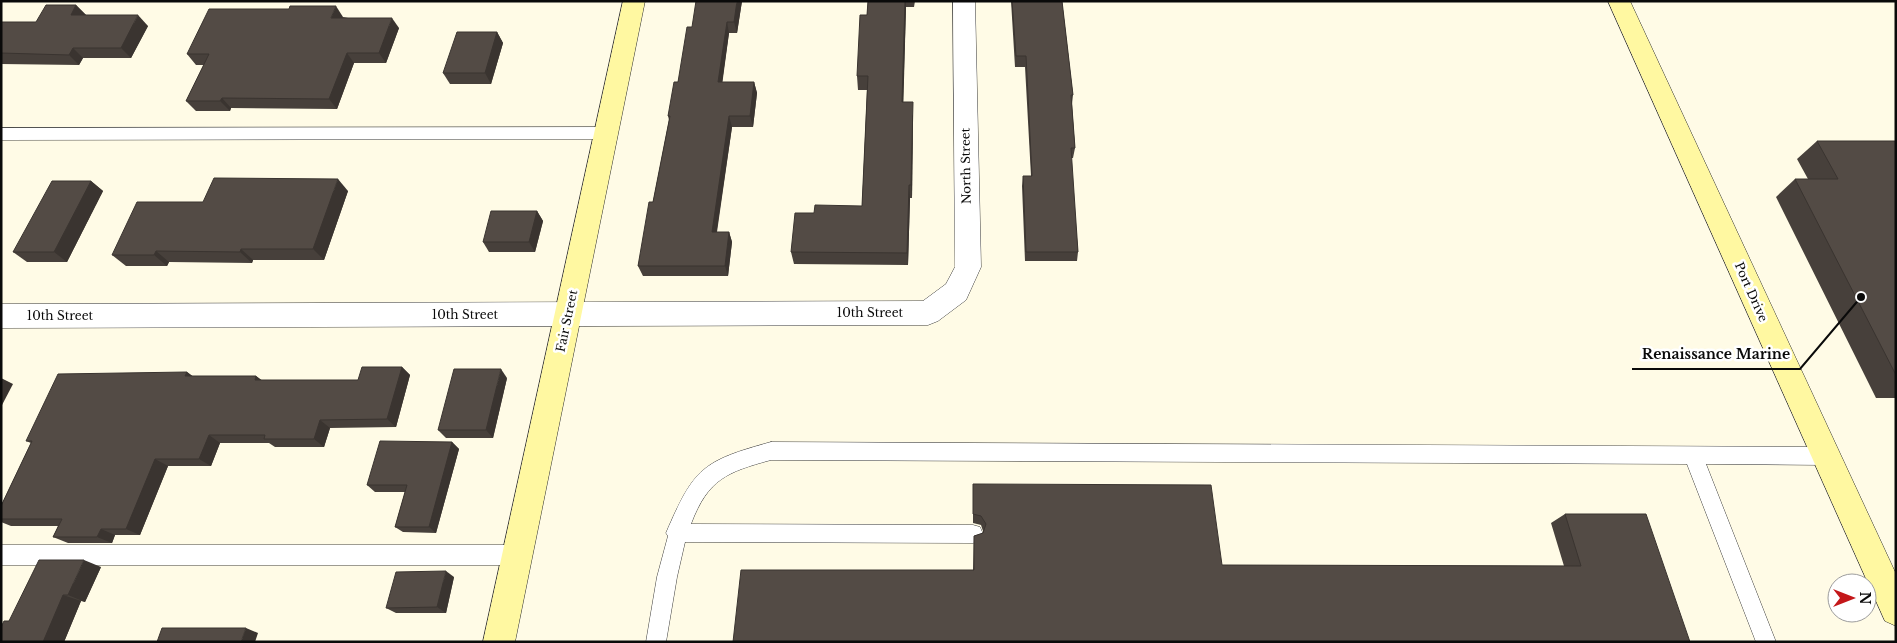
<svg xmlns="http://www.w3.org/2000/svg" width="1897" height="643" viewBox="0 0 1897 643" font-family="'Libre Baskerville',serif">
	<rect width="100%" height="100%" fill="#fffbe6"/>
	<g fill="none" stroke-linecap="round" stroke-linejoin="round">
		<g stroke="#3d3d3d" stroke-width="1">
			<g id="lane">
				<polygon points="607,127 613,129 615,133 613,137 607,139 1,140 1,128"/>
				<path d="M771 442 1825 447 1832 450 1834 456 1832 462 1825 465 1706 464 1776 642H1756L1687 464 771 460C727 472 708 479 691 524L973 525 980 527 983 534 980 541 973 543 685 542 677 577 666 642H646L657 577 668 536 666 533C694 468 702 461 771 442Z"/>
				<polygon points="1,545 518,545 525,548 528,555 525,562 518,565 1,565"/>
			</g>
		</g>
		<g stroke="#3d3d3d" stroke-width="1">
			<polygon id="street" points="953,1 975,1 981,267 966,300 938,321 928,325 1,328 1,304 923,301 946,284 955,267"/>
		</g>
		<g stroke="#2c2c2c" stroke-width="1">
			<g id="secondary">
				<polygon points="623,1 645,1 515,642 483,642"/>
				<polygon points="1608,1 1630,1 1896,574 1896,626 1885,621"/>
			</g>
		</g>
		<use href="#lane" fill="#fff" fill-rule="evenodd"/>
		<use href="#street" fill="#fff" fill-rule="evenodd"/>
		<use href="#secondary" fill="#fff8a1" fill-rule="evenodd"/>
	</g>
	<g fill="#47403b">
		<polygon points="742,1 737,33 729,33 722,82 754,82 757,93 753,127 732,127 717,232 729,232 732,242 728,276 643,276 638,266 653,202 669,120 668,116 678,82 692,27"/>
		<polygon points="868,1 915,1 914,7 906,7 903,102 913,116 912,198 910,198 908,265 794,264 791,252 814,213 862,206 867,90 858,90 857,76 867,15"/>
		<polygon points="1011,1 1062,1 1073,95 1072,104 1075,148 1073,158 1071,158 1078,252 1077,261 1025,261 1022,186 1023,176 1031,176 1025,67 1015,67"/>
		<polygon points="76,5 86,15 148,26 131,58 83,58 79,65 1,64 1,22 36,22"/>
		<polygon points="343,17 399,28 386,63 354,63 337,109 231,108 230,111 196,111 186,101 204,65 196,65 187,54"/>
		<polygon points="497,32 503,43 491,84 450,84 443,73"/>
		<polygon points="1817,141 1896,141 1896,398 1876,398 1776,197 1795,179 1808,179 1797,159"/>
		<polygon points="91,181 103,191 67,262 27,262 13,252"/>
		<polygon points="348,191 324,260 253,260 252,263 169,262 167,266 126,266 112,255 203,202"/>
		<polygon points="537,211 543,221 535,252 489,252 483,242"/>
		<polygon points="402,367 410,375 396,427 330,428 324,447 275,447 269,443 220,443 211,466 168,466 140,535 115,535 112,543 68,543 53,537 58,526 11,526 1,522 1,506 31,443 26,441 187,372 192,376 256,376 261,380 358,380"/>
		<polygon points="507,378 493,438 446,438 438,430"/>
		<polygon points="452,442 459,449 436,533 403,532 395,527 405,492 375,492 367,485"/>
		<polygon points="973,484 1222,565 1564,566 1551,523 1565,514 1690,642 973,570 974,536 983,533 983,531 981,525 973,523"/>
		<polygon points="101,567 85,602 81,601 64,642 1,642 9,621"/>
		<polygon points="454,577 446,613 396,613 386,608"/>
	</g>
	<g fill="#3a3430">
		<polygon points="737,1 742,1 737,33 734,22"/>
		<polygon points="905,1 906,1 906,7 903,116 902,102"/>
		<polygon points="76,5 87,16 71,15"/>
		<polygon points="336,6 343,17 339,28 331,18"/>
		<polygon points="138,15 148,26 131,58 121,48"/>
		<polygon points="392,18 399,28 386,63 379,53"/>
		<polygon points="727,22 729,33 721,93 718,82"/>
		<polygon points="497,32 503,43 491,84 485,73"/>
		<polygon points="73,48 83,58 79,65 69,55"/>
		<polygon points="347,53 354,63 337,109 329,99"/>
		<polygon points="754,82 757,93 753,127 750,116"/>
		<polygon points="222,98 231,108 230,111 220,101"/>
		<polygon points="913,102 913,116 912,198 911,185"/>
		<polygon points="729,116 732,127 715,242 712,232"/>
		<polygon points="338,179 348,191 324,260 313,249"/>
		<polygon points="91,181 103,191 67,262 54,252"/>
		<polygon points="909,185 910,198 908,265 907,253"/>
		<polygon points="537,211 543,221 535,252 529,242"/>
		<polygon points="729,232 732,242 728,276 725,266"/>
		<polygon points="241,249 253,260 252,263 240,252"/>
		<polygon points="156,251 169,262 167,266 154,255"/>
		<polygon points="402,367 410,375 396,427 387,419"/>
		<polygon points="501,369 507,378 493,438 486,430"/>
		<polygon points="187,372 198,380 185,376"/>
		<polygon points="256,376 267,384 255,380"/>
		<polygon points="1,378 13,384 1,407"/>
		<polygon points="320,420 330,428 324,447 314,439"/>
		<polygon points="209,435 220,443 211,466 199,459"/>
		<polygon points="452,442 459,449 436,533 429,527"/>
		<polygon points="155,459 168,466 140,535 126,529"/>
		<polygon points="101,529 115,535 112,543 97,537"/>
		<polygon points="84,560 101,567 85,602 68,595"/>
		<polygon points="446,571 454,577 446,613 437,607"/>
		<polygon points="63,595 81,601 64,642 43,642"/>
		<polygon points="246,628 258,633 255,642 241,642"/>
	</g>
	<g fill="#534b45" stroke="#3a3430">
		<polygon points="696,1 737,1 734,22 727,22 718,82 754,82 750,116 729,116 712,232 729,232 725,266 638,266 649,202 653,202 670,116 668,116 674,82 678,82 687,27 692,27"/>
		<polygon points="868,1 905,1 902,102 913,102 911,185 909,185 907,253 791,252 795,213 814,213 815,205 862,206 868,76 857,76 860,15 867,15"/>
		<polygon points="1012,1 1062,1 1073,95 1071,95 1075,148 1071,148 1078,252 1026,252 1023,176 1032,176 1026,56 1016,56"/>
		<polygon points="46,5 76,5 71,15 138,15 121,48 73,48 69,55 1,53 1,22 36,22"/>
		<polygon points="290,6 336,6 331,18 392,18 379,53 347,53 329,99 222,98 220,101 186,101 209,54 187,54 209,9 289,9"/>
		<polygon points="457,32 497,32 485,73 443,73"/>
		<polygon points="1817,141 1896,141 1896,375 1795,179 1838,179"/>
		<polygon points="214,178 338,179 313,249 241,249 240,252 156,251 154,255 112,255 137,202 203,202"/>
		<polygon points="52,181 91,181 54,252 13,252"/>
		<polygon points="491,211 537,211 529,242 483,242"/>
		<polygon points="362,367 402,367 387,419 320,420 314,439 264,439 265,435 209,435 199,459 155,459 126,529 101,529 97,537 53,537 62,519 1,519 1,506 32,441 26,441 58,374 187,372 185,376 256,376 255,380 358,380"/>
		<polygon points="454,369 501,369 486,430 438,430"/>
		<polygon points="380,441 452,442 429,527 395,527 407,485 367,485"/>
		<polygon points="973,484 1211,485 1222,565 1581,566 1565,514 1646,514 1690,642 733,642 741,570 974,570 974,536 983,533 986,524 981,516 973,514"/>
		<polygon points="39,560 84,560 68,595 63,595 43,642 1,642 1,627 4,621 9,621"/>
		<polygon points="446,571 437,607 386,608 396,572"/>
		<polygon points="162,628 246,628 241,642 157,642"/>
	</g>
	<g text-anchor="middle" stroke-width="5" stroke-linejoin="round" paint-order="stroke">
		<g font-size="12" fill="#0a0a0a" stroke="#fff">
			<text transform="translate(966 166) rotate(-91)" y="4">North Street</text>
			<text transform="translate(1751 292) rotate(66)" y="4">Port Drive</text>
			<text x="870" y="317">10th Street</text>
			<text x="465" y="319">10th Street</text>
			<text x="60" y="320">10th Street</text>
			<text transform="translate(567 321) rotate(-78)" y="4">Fair Street</text>
		</g>
	</g>
	<path fill="none" stroke="#0a0a0a" stroke-width="2" d="M1861 297L1800 369H1632"/>
	<circle fill="#0a0a0a" stroke="#fff" stroke-width="2" cx="1861" cy="297" r="5"/>
	<g font-size="14" text-anchor="middle" font-weight="bold" fill="#0a0a0a" stroke="#fff" stroke-width="5" stroke-linejoin="round" paint-order="stroke">
		<text x="1716" y="359">Renaissance Marine</text>
	</g>
	<rect width="1897" height="643" fill="none" stroke="#0a0a0a" stroke-width="5"/>
	<g transform="translate(1852 598) rotate(90)"><circle r="24" fill="#ffffff" stroke="#9d9d9d"/>
	<path d="M0-4L9 19L0 12L-9 19Z" fill="#c41719"/>
	<text y="-8" font-size="14" font-weight="bold" text-anchor="middle" fill="#0a0a0a">N</text>
	</g>
</svg>
